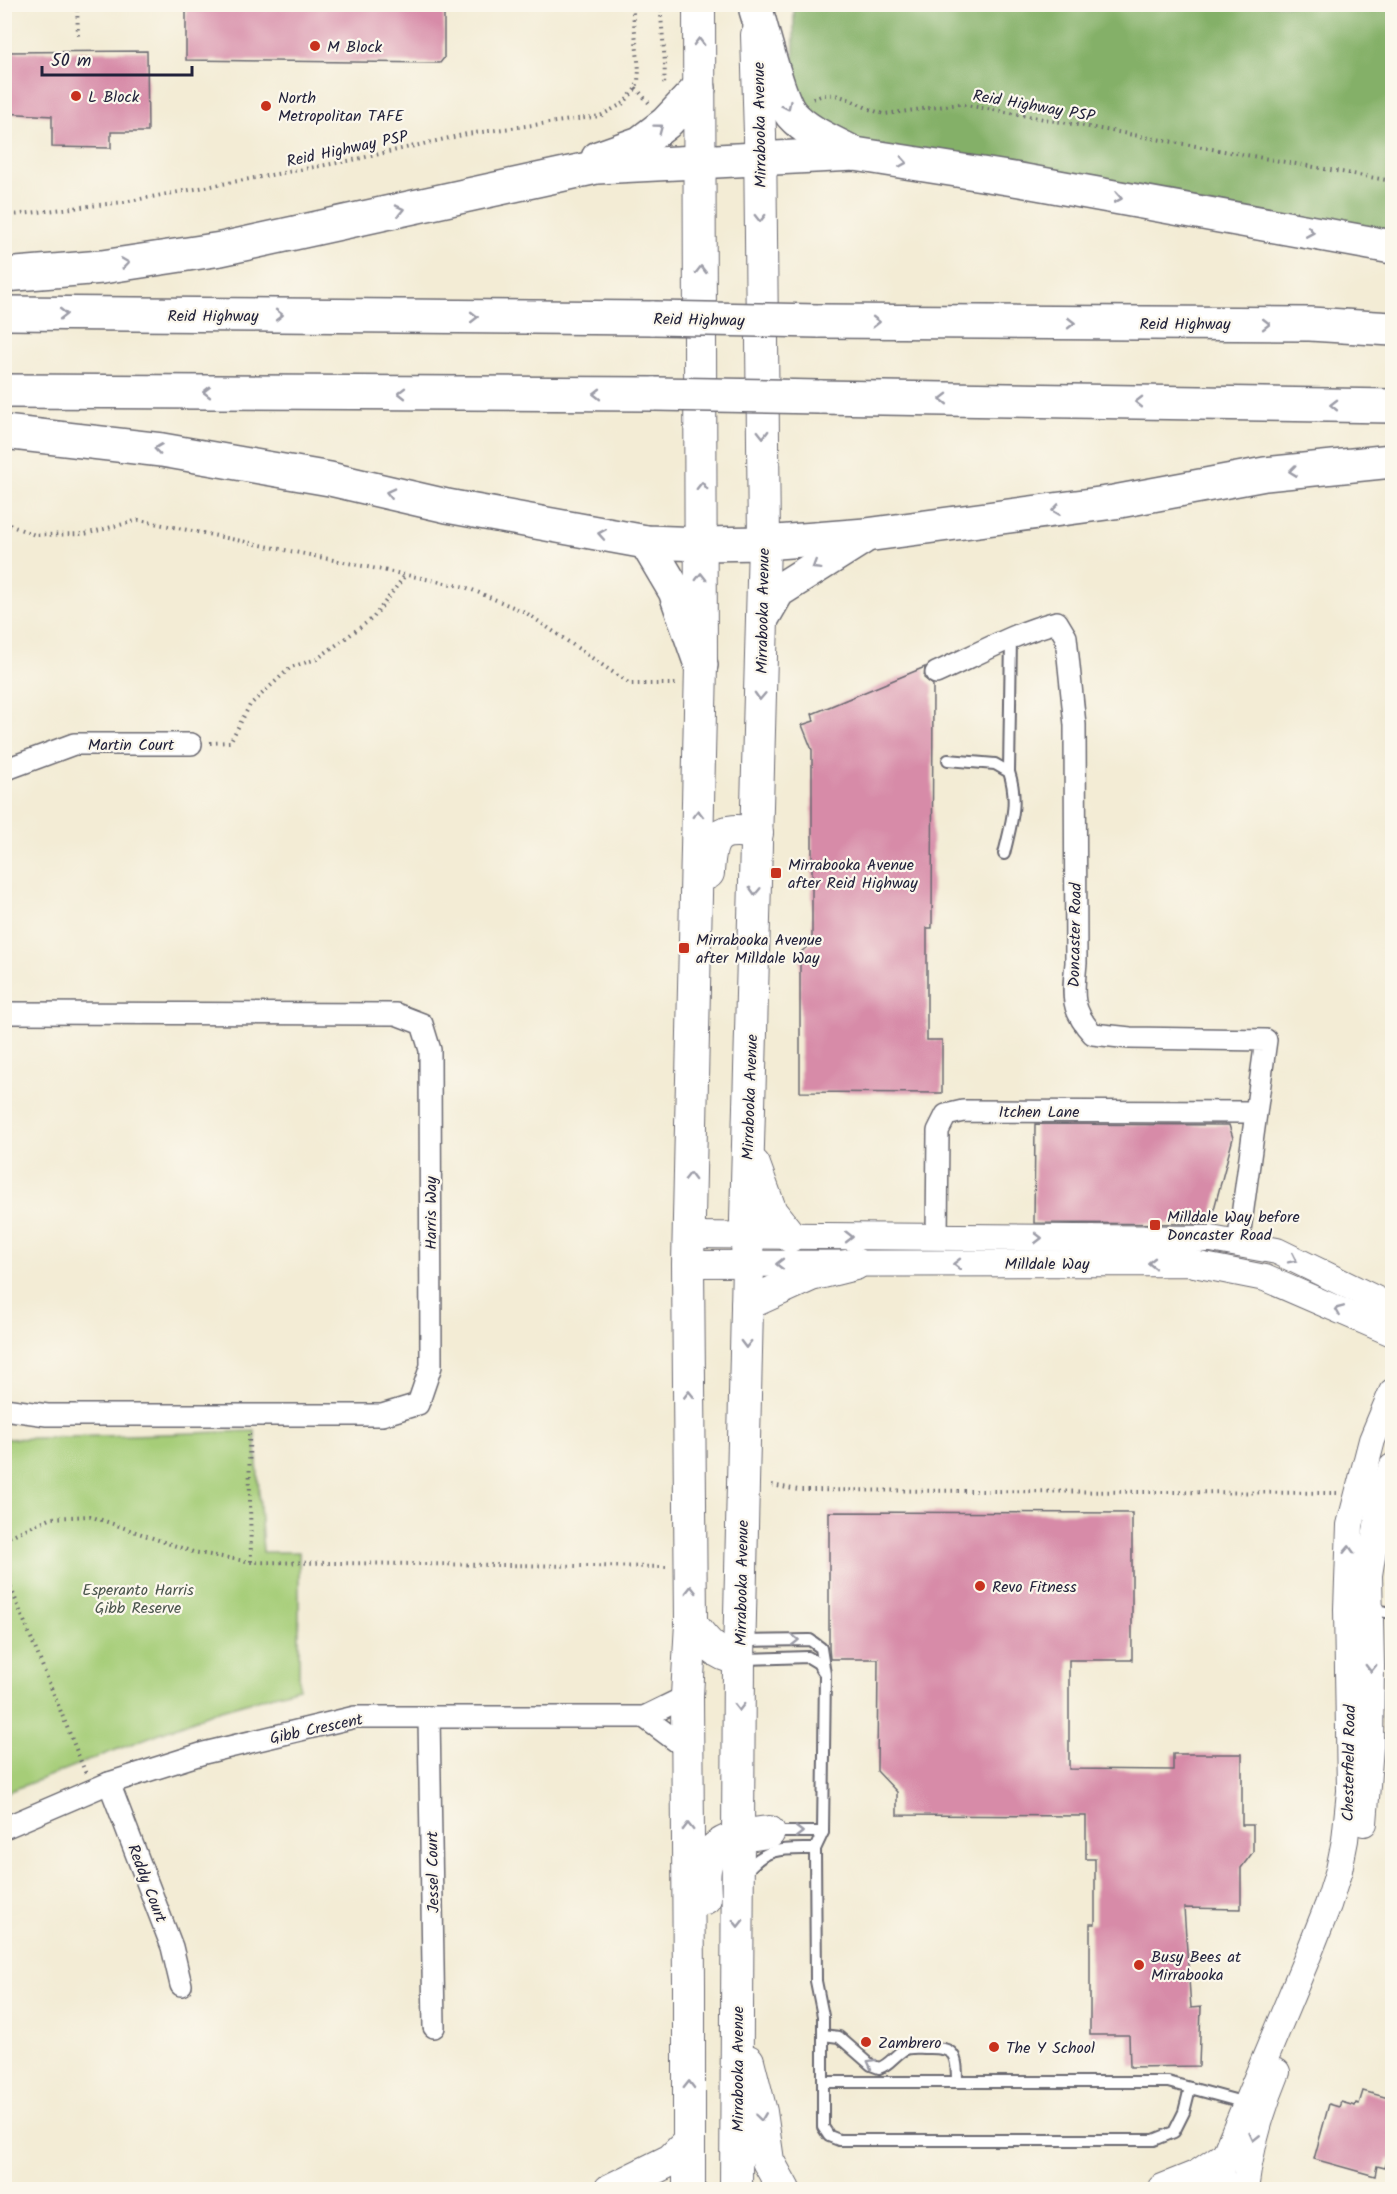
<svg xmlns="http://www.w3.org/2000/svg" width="1397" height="2194" viewBox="0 0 1397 2194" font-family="Kalam,sans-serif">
	<rect width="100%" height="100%" fill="#fbf7ec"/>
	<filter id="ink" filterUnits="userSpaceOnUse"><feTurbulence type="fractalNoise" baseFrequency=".0167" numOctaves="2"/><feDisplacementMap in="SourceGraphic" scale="12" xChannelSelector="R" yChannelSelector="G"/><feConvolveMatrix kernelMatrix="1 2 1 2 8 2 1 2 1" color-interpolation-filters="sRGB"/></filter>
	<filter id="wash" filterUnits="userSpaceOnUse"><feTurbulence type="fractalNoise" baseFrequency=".008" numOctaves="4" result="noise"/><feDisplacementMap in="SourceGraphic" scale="24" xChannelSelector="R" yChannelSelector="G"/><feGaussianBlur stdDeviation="1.35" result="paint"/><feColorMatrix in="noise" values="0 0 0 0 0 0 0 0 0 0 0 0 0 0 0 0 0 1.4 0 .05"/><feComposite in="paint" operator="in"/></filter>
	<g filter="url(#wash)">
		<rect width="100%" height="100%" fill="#f3ecd5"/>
		<polygon fill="#a6cd78" stroke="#64785a" stroke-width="1.5" points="255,1431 263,1552 299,1552 299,1688 214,1712 5,1793 5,1437 7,1439"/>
		<polygon fill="#84b068" stroke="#536952" stroke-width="1.5" points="794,5 1392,5 1392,237 793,135"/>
		<g id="blocks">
			<g fill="#d78ba8">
				<polygon points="186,4 444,4 444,58 440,63 186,60"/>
				<polygon points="147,51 148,132 111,132 111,148 52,147 52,116 4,113 4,52"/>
				<polygon points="925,667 924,678 933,685 932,928 927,928 927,1040 942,1040 942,1093 800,1092 800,953 812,942 812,750 802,725 814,721 812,714"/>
				<polygon points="1035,1124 1229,1125 1233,1138 1210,1224 1034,1223"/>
				<polygon points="829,1512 1132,1513 1132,1660 1069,1660 1069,1769 1173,1770 1173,1754 1242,1754 1242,1825 1253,1825 1253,1852 1241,1868 1241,1909 1184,1908 1191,2008 1201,2007 1199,2066 1130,2067 1129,2035 1090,2035 1090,1924 1095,1924 1095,1859 1086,1859 1086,1816 897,1815 897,1792 877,1771 878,1659 830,1659 829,1648"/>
				<polygon points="1363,2091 1392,2099 1389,2110 1392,2111 1392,2160 1388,2159 1385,2168 1377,2166 1375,2176 1314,2159 1329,2104 1339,2107 1341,2102 1355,2106 1356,2103 1359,2104"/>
			</g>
		</g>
	</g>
	<g filter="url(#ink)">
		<use href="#blocks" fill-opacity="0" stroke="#6b6971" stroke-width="1.5"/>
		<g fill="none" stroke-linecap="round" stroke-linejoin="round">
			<g stroke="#6b6971" stroke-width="14">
				<g id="service">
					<path d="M948 760 995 764 1009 772C1019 802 1011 824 1004 854"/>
					<polyline points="1009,772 1011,637"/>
					<polyline points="1369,1609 1392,1613"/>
					<polyline points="743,1641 810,1640 821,1648 825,1674 823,1832 815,1849 816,1981 823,2016 823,2127 829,2136 839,2140 1154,2140 1174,2132 1184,2112 1190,2088"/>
					<polyline points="743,1659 808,1657 818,1663 823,1671"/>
					<polyline points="770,1832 823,1832"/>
					<path d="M746 1872C765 1846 786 1849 815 1849"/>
					<path d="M823 2035 839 2037 871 2065 879 2068C889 2065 893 2057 902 2051 909 2046 918 2048 926 2048 955 2047 957 2054 957 2082"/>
					<polyline points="823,2082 1168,2082 1246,2103"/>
				</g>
			</g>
			<g stroke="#6b6971" stroke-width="24">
				<g id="minor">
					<path d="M936 673C976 655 1014 633 1057 622L1066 637 1075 725 1076 963C1073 993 1070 1010 1093 1034L1130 1038 1266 1040 1238 1245"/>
					<polyline points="4,770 74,744 191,744"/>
					<polyline points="4,1013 396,1014 422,1024 430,1050 431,1366 418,1404 382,1415 47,1415 4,1409"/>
					<polyline points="937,1237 938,1131 946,1115 963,1111 1256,1112"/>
					<polyline points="429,1717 434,2027"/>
					<polyline points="644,1717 687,1749"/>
					<polyline points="109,1783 172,1947 181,1985"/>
					<polyline points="4,1828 109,1783 204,1753 355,1717 644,1717 687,1696"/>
				</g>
			</g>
			<g stroke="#6b6971" stroke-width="28">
				<g id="tertiary">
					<polyline points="689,1235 1211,1239 1277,1251 1392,1307"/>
					<polyline points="688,1264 1189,1263 1265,1278 1392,1333"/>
					<polyline points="1364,1823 1370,1747 1371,1666 1369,1575 1382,1494 1392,1467"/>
					<polyline points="1220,2190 1223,2159 1307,1958 1328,1905 1339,1870 1345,1840 1350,1791 1347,1609 1350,1525 1372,1440 1392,1392"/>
					<path d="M1245 2190C1250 2148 1261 2111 1277 2072"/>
				</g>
			</g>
			<g stroke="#6b6971" stroke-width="34">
				<g id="primary">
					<path d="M708 873C710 834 718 827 757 833"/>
					<polyline points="754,1165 771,1212 790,1236"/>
					<polyline points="747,1304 811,1275 855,1264"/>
					<path d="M691 1623C705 1642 715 1655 739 1659"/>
					<path d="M705 1898C705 1888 703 1875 706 1865 712 1837 747 1835 769 1832"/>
					<polyline points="748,2061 761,2112 768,2161 784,2190"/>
					<polyline points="610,2190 671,2160 688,2143"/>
					<polyline points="689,2190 689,1984 687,1696 691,1623 688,1264 701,665 699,4"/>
					<polyline points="736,2190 739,1659 748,1264 746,1220 764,543 760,134 757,35"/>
					<polyline points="1163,2190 1198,2176 1223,2159"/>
				</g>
			</g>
			<g stroke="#6b6971" stroke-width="36">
				<g id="motorway">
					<path d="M756 10C763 32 779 101 792 115 808 133 835 143 855 154"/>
					<polyline points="598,158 640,143 666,123 699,88"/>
					<polyline points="4,275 102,267 221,249 597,167 855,154 1020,180 1392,247"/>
					<polyline points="4,313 654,318"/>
					<polyline points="818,321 1310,324 1392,329"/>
					<polyline points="4,391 655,394"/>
					<polyline points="819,397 1392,406"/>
					<polyline points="4,432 162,450 330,479 447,506 646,542 702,544 764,543 866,535 1114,502 1265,474 1392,461"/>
					<polyline points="646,542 675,591 701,665"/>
					<polyline points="763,617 778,591 862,538"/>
				</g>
			</g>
			<g stroke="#6b6971" stroke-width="4" stroke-dasharray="1.5 4.5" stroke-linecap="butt">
				<polyline points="77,4 78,36"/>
				<polyline points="660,4 665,63 664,87"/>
				<polyline points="636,88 649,103"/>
				<path d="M813 99C839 85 859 109 885 114L960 104 1392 181"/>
				<polyline points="4,216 124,202 353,160 467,134 600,116 624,103 636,88 638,81 639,70 632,4"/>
				<polyline points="4,523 35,535 85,534 139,520 465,587 525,612 630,684 676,684"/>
				<polyline points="210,743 230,742 250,705 291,667 317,659 373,618 406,574"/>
				<polyline points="249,1434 251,1562"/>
				<polyline points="772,1485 798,1490 1337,1493"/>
				<polyline points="4,1539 50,1518 90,1516 193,1552 251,1562 667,1567"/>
				<polyline points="4,1571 86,1774"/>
			</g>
			<use href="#service" stroke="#fff" stroke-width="10"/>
			<use href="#minor" stroke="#fff" stroke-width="21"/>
			<use href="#tertiary" stroke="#fff" stroke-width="26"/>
			<use href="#primary" stroke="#fff" stroke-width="32"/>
			<use href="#motorway" stroke="#fff" stroke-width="33"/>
			<g stroke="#6b6971" stroke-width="36" stroke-linecap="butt">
				<g id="motorway-bridge">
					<polyline points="654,318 818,321"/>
					<polyline points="655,394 819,397"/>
				</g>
			</g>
			<use href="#motorway-bridge" stroke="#fff" stroke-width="33"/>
		</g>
		<defs><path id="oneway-chevron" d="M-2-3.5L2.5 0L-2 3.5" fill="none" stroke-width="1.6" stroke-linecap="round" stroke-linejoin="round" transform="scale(1.5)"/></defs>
		<g stroke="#9c9ca7">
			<use href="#oneway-chevron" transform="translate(699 42) rotate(-90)"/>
			<use href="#oneway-chevron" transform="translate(787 106) rotate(65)"/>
			<use href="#oneway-chevron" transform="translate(659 128) rotate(-37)"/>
			<use href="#oneway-chevron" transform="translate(903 162) rotate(9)"/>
			<use href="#oneway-chevron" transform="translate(1118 198) rotate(10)"/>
			<use href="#oneway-chevron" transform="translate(400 210) rotate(-13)"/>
			<use href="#oneway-chevron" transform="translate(760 218) rotate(89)"/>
			<use href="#oneway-chevron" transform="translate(1310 232) rotate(10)"/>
			<use href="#oneway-chevron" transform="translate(125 263) rotate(-8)"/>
			<use href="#oneway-chevron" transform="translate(701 270) rotate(-90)"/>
			<use href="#oneway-chevron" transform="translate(63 314)"/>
			<use href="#oneway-chevron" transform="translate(279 315)"/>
			<use href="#oneway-chevron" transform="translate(474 317)"/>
			<use href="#oneway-chevron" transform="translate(876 322)"/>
			<use href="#oneway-chevron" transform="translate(1071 323)"/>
			<use href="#oneway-chevron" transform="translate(1266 324)"/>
			<use href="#oneway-chevron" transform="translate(207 392) rotate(-180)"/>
			<use href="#oneway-chevron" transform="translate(402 393) rotate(-180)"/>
			<use href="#oneway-chevron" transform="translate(597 394) rotate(-180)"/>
			<use href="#oneway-chevron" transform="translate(944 399) rotate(-179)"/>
			<use href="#oneway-chevron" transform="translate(1139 402) rotate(-179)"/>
			<use href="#oneway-chevron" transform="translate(1334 405) rotate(-179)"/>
			<use href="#oneway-chevron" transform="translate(763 434) rotate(89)"/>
			<use href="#oneway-chevron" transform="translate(158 449) rotate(-172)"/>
			<use href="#oneway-chevron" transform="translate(1293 471) rotate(173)"/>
			<use href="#oneway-chevron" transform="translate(702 486) rotate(-90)"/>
			<use href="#oneway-chevron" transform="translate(390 493) rotate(-167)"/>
			<use href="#oneway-chevron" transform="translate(1056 510) rotate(172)"/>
			<use href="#oneway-chevron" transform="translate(602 534) rotate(-170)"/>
			<use href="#oneway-chevron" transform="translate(816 566) rotate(148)"/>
			<use href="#oneway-chevron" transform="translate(701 577) rotate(-90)"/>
			<use href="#oneway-chevron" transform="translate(760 696) rotate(92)"/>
			<use href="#oneway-chevron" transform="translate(698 814) rotate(-89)"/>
			<use href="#oneway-chevron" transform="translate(755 891) rotate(92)"/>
			<use href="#oneway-chevron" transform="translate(690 1177) rotate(-89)"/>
			<use href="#oneway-chevron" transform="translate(849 1237)"/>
			<use href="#oneway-chevron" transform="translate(1038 1238)"/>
			<use href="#oneway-chevron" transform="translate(1293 1259) rotate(26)"/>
			<use href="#oneway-chevron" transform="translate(1152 1263) rotate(180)"/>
			<use href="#oneway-chevron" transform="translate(780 1264) rotate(180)"/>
			<use href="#oneway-chevron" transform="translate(957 1264) rotate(180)"/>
			<use href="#oneway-chevron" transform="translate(1339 1310) rotate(-157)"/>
			<use href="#oneway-chevron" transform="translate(746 1344) rotate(91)"/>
			<use href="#oneway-chevron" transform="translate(689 1395) rotate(-91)"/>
			<use href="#oneway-chevron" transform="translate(1349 1550) rotate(-88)"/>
			<use href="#oneway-chevron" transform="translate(691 1590) rotate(-90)"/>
			<use href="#oneway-chevron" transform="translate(795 1640) rotate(-1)"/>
			<use href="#oneway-chevron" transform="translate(1371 1668) rotate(90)"/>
			<use href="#oneway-chevron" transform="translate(739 1707) rotate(90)"/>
			<use href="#oneway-chevron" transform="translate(688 1827) rotate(-91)"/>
			<use href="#oneway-chevron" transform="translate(799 1832)"/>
			<use href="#oneway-chevron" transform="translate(738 1923) rotate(90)"/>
			<use href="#oneway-chevron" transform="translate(871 2063) rotate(-151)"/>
			<use href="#oneway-chevron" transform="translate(689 2085) rotate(-89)"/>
			<use href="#oneway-chevron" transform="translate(761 2117) rotate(82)"/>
			<use href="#oneway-chevron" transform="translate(1254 2137) rotate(103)"/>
		</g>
	</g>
	<g fill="#c8321e" stroke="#fbf7ec" stroke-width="2">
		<circle cx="315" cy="46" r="6"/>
		<circle cx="76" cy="96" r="6"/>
		<circle cx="266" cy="106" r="6"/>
		<rect x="770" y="867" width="12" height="12" rx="3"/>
		<rect x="678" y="942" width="12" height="12" rx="3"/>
		<rect x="1149" y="1219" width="12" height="12" rx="3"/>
		<circle cx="980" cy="1586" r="6"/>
		<circle cx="1139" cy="1965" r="6"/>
		<circle cx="866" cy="2042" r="6"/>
		<circle cx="994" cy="2047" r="6"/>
	</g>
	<g text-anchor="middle" stroke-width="4.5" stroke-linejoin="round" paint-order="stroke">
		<g font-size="16" fill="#22223b" stroke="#fbf7ec" text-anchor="start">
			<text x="327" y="52">M Block</text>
			<text x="88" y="102">L Block</text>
			<text x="278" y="103">North<tspan x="278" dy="18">Metropolitan TAFE</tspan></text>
			<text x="788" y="870">Mirrabooka Avenue<tspan x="788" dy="18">after Reid Highway</tspan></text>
			<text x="696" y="945">Mirrabooka Avenue<tspan x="696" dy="18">after Milldale Way</tspan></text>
			<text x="1167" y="1222">Milldale Way before<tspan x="1167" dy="18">Doncaster Road</tspan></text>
			<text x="992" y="1592">Revo Fitness</text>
			<text x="1151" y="1962">Busy Bees at<tspan x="1151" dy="18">Mirrabooka</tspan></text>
			<text x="878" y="2048">Zambrero</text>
			<text x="1006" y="2053">The Y School</text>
		</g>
		<g font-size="16" fill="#22223b" stroke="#fbf7ec">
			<text transform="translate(1034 105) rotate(10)" y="6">Reid Highway PSP</text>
			<text transform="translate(759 125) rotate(-91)" y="6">Mirrabooka Avenue</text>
			<text transform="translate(347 148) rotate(-12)" y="6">Reid Highway PSP</text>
			<text x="213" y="321">Reid Highway</text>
			<text transform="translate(699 319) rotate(1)" y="6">Reid Highway</text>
			<text x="1185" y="329">Reid Highway</text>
			<text transform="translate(762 611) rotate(-89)" y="6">Mirrabooka Avenue</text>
			<text x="131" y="750">Martin Court</text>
			<text transform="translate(1074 935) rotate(-89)" y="6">Doncaster Road</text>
			<text transform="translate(749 1097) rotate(-88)" y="6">Mirrabooka Avenue</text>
			<text x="1039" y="1117">Itchen Lane</text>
			<text transform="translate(430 1213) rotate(-90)" y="6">Harris Way</text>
			<text x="1047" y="1269">Milldale Way</text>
			<text transform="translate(741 1583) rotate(-89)" y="6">Mirrabooka Avenue</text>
			<text transform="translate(316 1728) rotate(-12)" y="6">Gibb Crescent</text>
			<text transform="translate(1348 1763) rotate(-89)" y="6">Chesterfield Road</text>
			<text transform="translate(432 1872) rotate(-91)" y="6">Jessel Court</text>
			<text transform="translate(148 1883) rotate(69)" y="6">Reddy Court</text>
			<text transform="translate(737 2069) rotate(-90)" y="6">Mirrabooka Avenue</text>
		</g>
		<g font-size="16" fill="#4a554d" stroke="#fbf7ec">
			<text x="138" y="1595">Esperanto Harris<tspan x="138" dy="18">Gibb Reserve</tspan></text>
		</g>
	</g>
	<rect width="1397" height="2194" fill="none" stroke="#fbf7ec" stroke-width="24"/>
	<path d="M42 66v9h150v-9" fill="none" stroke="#22223b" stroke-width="3"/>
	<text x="51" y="66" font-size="18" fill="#22223b" stroke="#fbf7ec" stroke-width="4.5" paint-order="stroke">50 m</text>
</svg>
